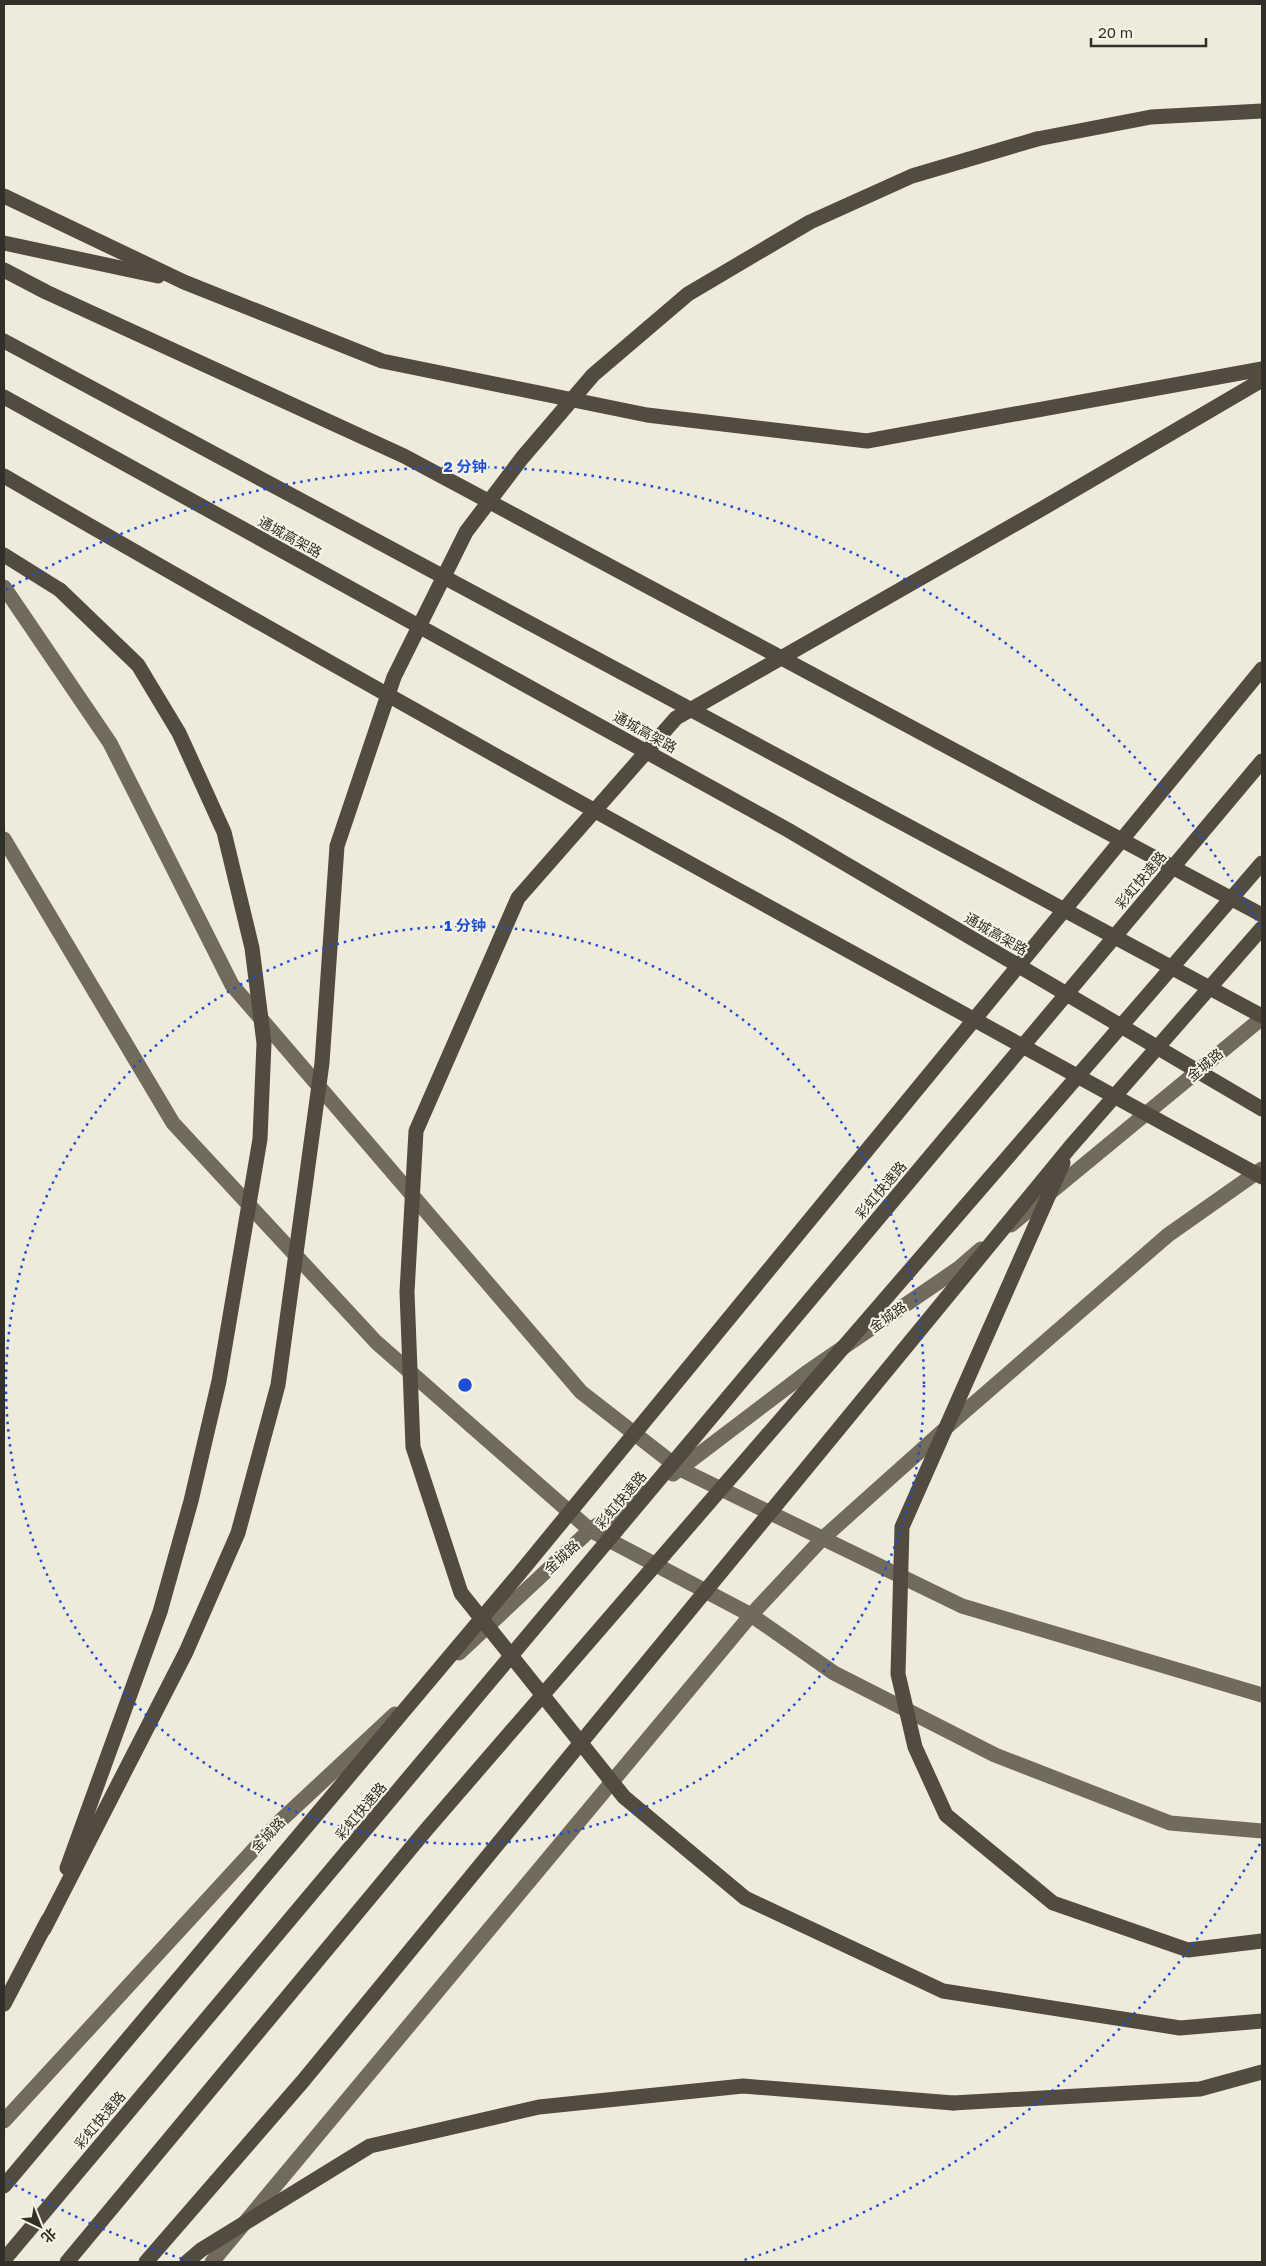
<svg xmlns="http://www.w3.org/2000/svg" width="1266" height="2266" viewBox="0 0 1266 2266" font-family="'Golos Text','Noto Sans SC',sans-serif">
	<rect width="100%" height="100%" fill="#eeebdb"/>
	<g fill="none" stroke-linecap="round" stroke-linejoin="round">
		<g stroke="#726a5b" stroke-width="15">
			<polyline points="4,587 110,743 232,985 581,1392 680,1469 962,1606 1262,1695"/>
			<polyline points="4,839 173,1123 376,1342 590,1530 751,1615 834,1673 995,1755 1170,1823 1262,1831"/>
			<polyline points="1011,1225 1262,1018"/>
			<polyline points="673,1474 806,1373 959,1268 981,1249"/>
			<polyline points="459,1653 590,1530 645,1493"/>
			<polyline points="4,2121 279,1822 395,1714"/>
			<polyline points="212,2262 751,1615 822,1539 956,1419 1168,1235 1262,1169"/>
		</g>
		<g stroke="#524b40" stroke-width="15">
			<polyline points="1037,139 1151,117 1262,111"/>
			<polyline points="4,196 184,282 382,361 647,415 867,441 1262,369"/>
			<polyline points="4,243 158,276"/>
			<polyline points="4,270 46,292 404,456 1262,915"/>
			<polyline points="4,341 1262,1016"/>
			<polyline points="4,555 60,590"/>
			<polyline points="953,2103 1200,2089 1262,2072"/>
		</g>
		<g stroke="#524b40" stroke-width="15">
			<polyline points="1262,380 1045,507 676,718 518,898 416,1131 407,1292 413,1447 461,1593 624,1797 745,1898 943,1991 1180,2028 1262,2021"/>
			<polyline points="4,397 788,830 1262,1109"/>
			<path d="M4 476C419 717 841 947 1262 1177"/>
			<polyline points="60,590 138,665 179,733 224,832 252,948 264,1043 260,1139 219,1381 191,1501 160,1612 67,1868"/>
			<polyline points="1063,1163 902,1527 898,1674 915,1747 946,1815 1053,1903 1188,1950 1262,1941"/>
			<polyline points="44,1929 186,1652 238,1533 278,1385 322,1063 337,846 394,677 466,532 522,458 593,375 688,294 810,222 912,176 1037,139"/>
			<polyline points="4,2004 48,1920"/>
			<polyline points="4,2186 519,1574 1262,669"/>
			<polyline points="4,2260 1262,761"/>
			<polyline points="67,2262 426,1830 1262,863"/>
			<polyline points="146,2262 303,2081 1071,1146 1262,928"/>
			<polyline points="187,2262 201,2250 370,2146 539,2107 743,2086 953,2103"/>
		</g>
	</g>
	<g fill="none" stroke="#1d4ed8" stroke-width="2.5" stroke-dasharray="2.5 5">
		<circle cx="465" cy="1385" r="459"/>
		<path d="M1260 1844A918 918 0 0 1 741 2261M189 2261A918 918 0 0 1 6 2180M6 590A918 918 0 0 1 1260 926"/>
	</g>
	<g text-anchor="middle" stroke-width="4" stroke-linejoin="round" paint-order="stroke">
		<g font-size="14" fill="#322e28" stroke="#f6f4e7">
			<text transform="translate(290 537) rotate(29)" y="5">通城高架路</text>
			<text transform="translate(645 732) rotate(29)" y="5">通城高架路</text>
			<text transform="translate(1141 880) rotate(-50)" y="5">彩虹快速路</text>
			<text transform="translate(996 934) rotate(30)" y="5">通城高架路</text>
			<text transform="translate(1205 1065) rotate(-40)" y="5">金城路</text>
			<text transform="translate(881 1190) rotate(-50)" y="5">彩虹快速路</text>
			<text transform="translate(888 1317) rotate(-35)" y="5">金城路</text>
			<text transform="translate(621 1500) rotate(-50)" y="5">彩虹快速路</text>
			<text transform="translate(562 1557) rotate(-43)" y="5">金城路</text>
			<text transform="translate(361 1811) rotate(-50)" y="5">彩虹快速路</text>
			<text transform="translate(268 1835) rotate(-47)" y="5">金城路</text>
			<text transform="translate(100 2120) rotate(-50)" y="5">彩虹快速路</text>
		</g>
	</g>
	<circle cx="465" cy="1385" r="8" fill="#1d4ed8" stroke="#f6f4e7" stroke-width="2.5"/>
	<g font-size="15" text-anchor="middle" font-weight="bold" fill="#1d4ed8" stroke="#f6f4e7" stroke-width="4" stroke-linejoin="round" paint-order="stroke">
		<text x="465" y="472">2 分钟</text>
		<text x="465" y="931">1 分钟</text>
	</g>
	<rect width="1266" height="2266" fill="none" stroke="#322e28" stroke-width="10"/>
	<g transform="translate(40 2226) rotate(137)" stroke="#f6f4e7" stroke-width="4" paint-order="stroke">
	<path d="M0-4L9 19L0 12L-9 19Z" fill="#322e28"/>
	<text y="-8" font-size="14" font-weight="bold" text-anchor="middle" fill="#322e28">北</text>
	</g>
	<path d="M1091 38v8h115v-8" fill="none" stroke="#322e28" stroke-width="2.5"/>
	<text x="1098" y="38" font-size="15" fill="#322e28" stroke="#f6f4e7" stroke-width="4" paint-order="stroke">20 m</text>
</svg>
